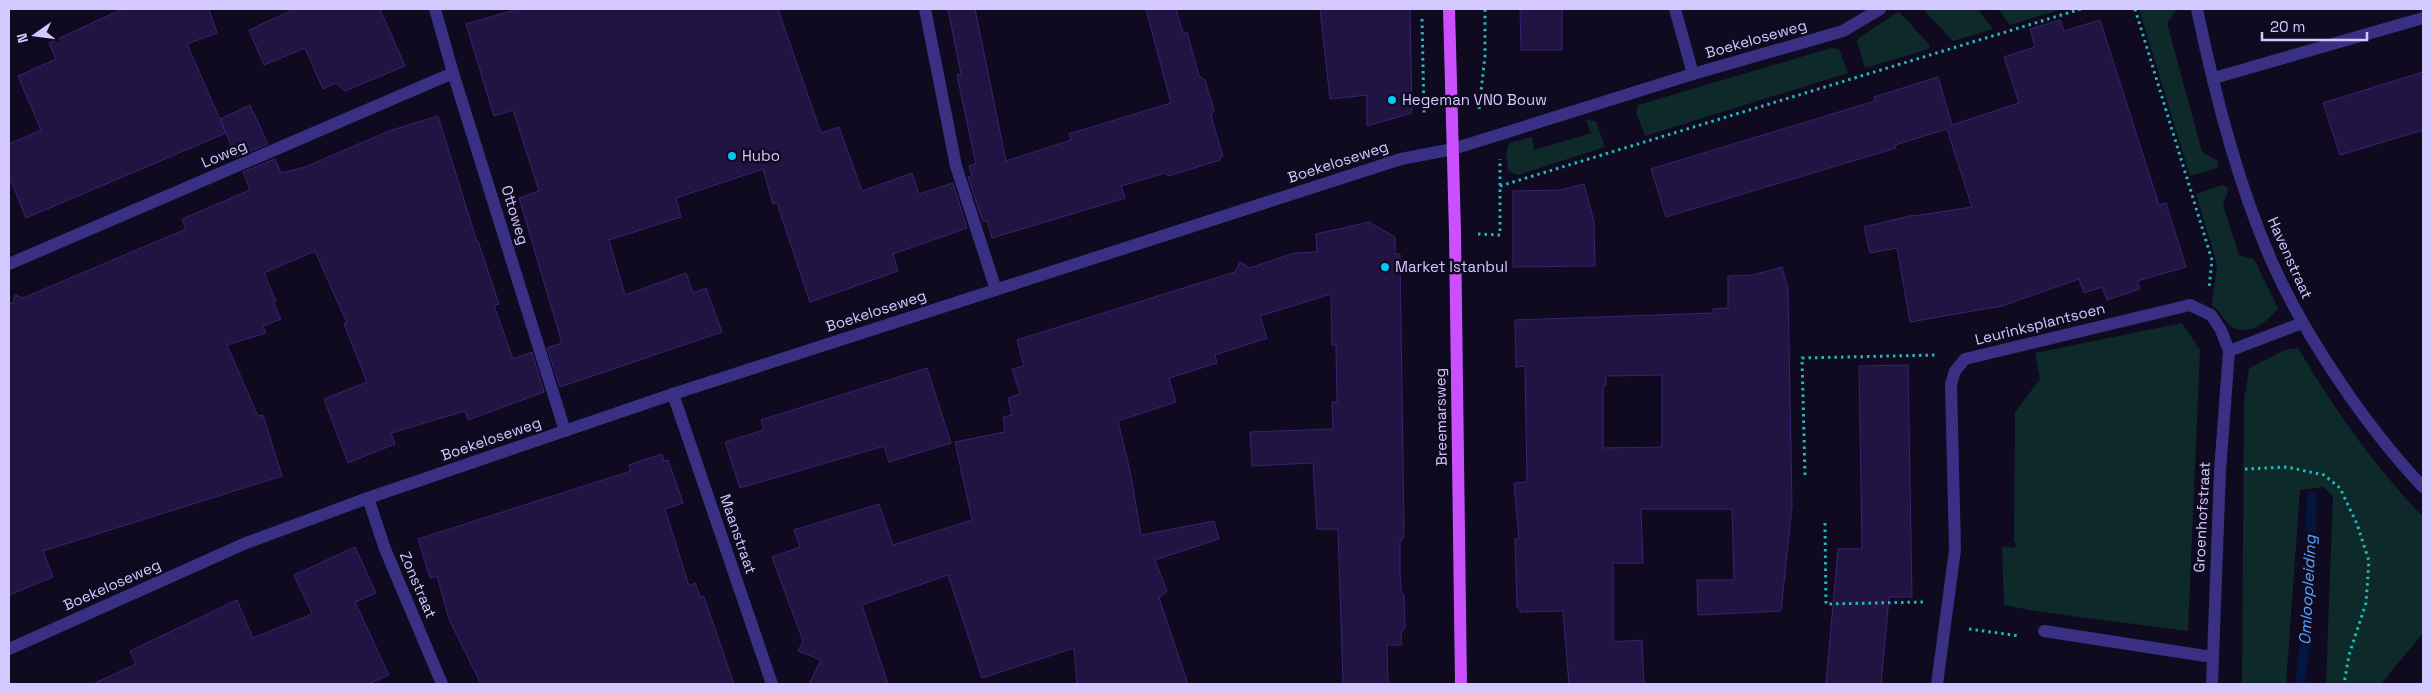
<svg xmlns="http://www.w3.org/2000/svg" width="2432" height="693" viewBox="0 0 2432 693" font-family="'Space Grotesk',sans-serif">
	<rect width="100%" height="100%" fill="#0f0a20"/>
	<g fill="#0d292a">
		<polygon points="1923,9 1978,9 1993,29 1953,41"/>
		<polygon points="1998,9 2063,9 2010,25"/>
		<polygon points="2139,9 2177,9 2167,23 2202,152 2218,161 2217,168 2190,176"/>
		<polygon points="1896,13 1900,13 1929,44 1929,49 1865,68 1857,41 1859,38"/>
		<polygon points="1831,48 1839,49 1848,73 1645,136 1636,112 1638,105"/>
		<polygon points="1586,120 1596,121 1605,147 1518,175 1508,171 1506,154 1509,143 1532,137 1534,150 1591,133"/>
		<path d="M2222 185 2227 187 2228 191 2223 205 2239 255 2254 259 2278 308C2267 322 2248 338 2231 326 2223 320 2220 310 2212 305L2217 264 2196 194Z"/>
		<polygon points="2182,323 2200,350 2188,631 2041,612 2004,605 2002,546 2014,548 2018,543 2014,543 2015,412 2040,379 2035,353"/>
		<path d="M2298 348C2334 409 2374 466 2423 517V633L2381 684H2326L2333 496 2323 487 2300 490 2286 684H2242L2244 401 2249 368 2285 350Z"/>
	</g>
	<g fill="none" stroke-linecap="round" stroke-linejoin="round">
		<polyline stroke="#04153f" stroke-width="10" points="2300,684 2307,623 2312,496"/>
	</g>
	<g fill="#211443" stroke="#382371" fill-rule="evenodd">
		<polygon points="122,9 209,9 217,33 187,44 226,133 26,218 9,176 9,144 41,130 18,76 56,59 49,43"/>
		<polygon points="295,9 380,9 405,66 345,91 336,83 323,89 305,48 264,65 249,30"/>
		<polygon points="518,9 778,9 821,133 839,127 862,191 912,173 919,194 953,183 967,228 893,254 898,271 810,302 777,203 773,204 763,169 676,198 681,217 609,240 625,295 686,273 693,293 706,288 722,332 560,387 547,348 562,343 519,198 539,191 513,110 494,116 466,24"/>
		<polygon points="948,9 975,9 1006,161 1071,140 1069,134 1171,103 1146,9 1176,9 1183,33 1187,32 1199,76 1205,80 1214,110 1211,116 1223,156 1220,157 1220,160 1168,176 1165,173 1121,186 1125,198 992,238 987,221 983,222 968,177 972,176 969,166 976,164 957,75 961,74"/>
		<polygon points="1320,9 1410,9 1412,113 1367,126 1367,95 1330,99"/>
		<polygon points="1520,9 1562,9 1562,50 1521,50"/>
		<polygon points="2060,20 2064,31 2100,20 2159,205 2166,203 2186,267 2137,281 2140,289 2107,300 2102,287 2084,293 2079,279 2002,306 1910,322 1897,248 1870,253 1864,227 1914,215 1914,216 1972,207 1947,129 1895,145 1896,148 1666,217 1651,169 1875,101 1874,97 1938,77 1952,125 2019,103 2004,57 2035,47 2030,29"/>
		<polygon points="2423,72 2423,130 2340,155 2323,103"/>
		<polygon points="250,105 268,144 236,157 220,119"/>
		<polygon points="438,116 477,242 478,241 499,304 494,305 513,359 532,352 544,392 468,420 465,411 391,433 395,444 348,463 324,399 367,382 344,324 347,323 315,251 264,273 276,301 273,302 281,319 263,326 266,333 227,345 258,416 263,415 282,476 43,551 53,577 9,595 9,304 13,303 15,295 23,298 186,229 182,219 250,190 243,172 275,159 281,173 305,167 389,131"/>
		<polygon points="1584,184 1594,222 1595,266 1513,267 1513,191 1561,190"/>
		<polygon points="1369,222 1395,237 1395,254 1400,254 1404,529 1403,539 1400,541 1400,571 1401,591 1404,595 1405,629 1401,632 1402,645 1387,645 1388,684 1343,684 1338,529 1317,529 1313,463 1252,466 1250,432 1333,429 1332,402 1337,402 1336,345 1332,345 1331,294 1260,316 1267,338 1215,355 1217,363 1169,378 1176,402 1118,421 1130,471 1141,535 1214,521 1219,539 1155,560 1167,591 1159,598 1188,684 1077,684 1074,648 982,678 948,575 862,605 888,684 809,684 821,660 798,651 803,641 772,557 800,547 794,530 879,504 893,545 972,520 955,442 1005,432 1003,417 1012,415 1008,398 1020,394 1012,369 1024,366 1017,340 1235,272 1240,262 1250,268 1294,253 1317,252 1316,234"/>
		<path d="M1782 267 1788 289 1792 506 1781 611 1698 615 1697 580H1734L1732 509H1641L1643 563H1613V642L1642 640 1644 684H1569L1563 611 1520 612V608H1517L1515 539H1519L1514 483 1527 482 1525 366 1516 367 1515 320 1713 313V309L1728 308V276L1752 275ZM1662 375V447L1603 448V386H1606V376Z"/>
		<polygon points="1908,365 1912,597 1889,597 1881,684 1826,684 1838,549 1862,549 1859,366"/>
		<polygon points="927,368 951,443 889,462 884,446 740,488 725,442 764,430 761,420"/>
		<polygon points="662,454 664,461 668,460 683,503 665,509 689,586 695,583 700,596 704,597 734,684 481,684 449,619 437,576 430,578 418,539 631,471 629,465"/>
		<polygon points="355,547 376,593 355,602 389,675 368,684 93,684 136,664 130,651 237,600 253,638 312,614 294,575"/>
	</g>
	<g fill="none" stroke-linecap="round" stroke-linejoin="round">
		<g stroke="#20babc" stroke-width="3" stroke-dasharray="2.5 4" stroke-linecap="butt">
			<polyline points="2135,9 2212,260 2209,288"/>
			<polyline points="1422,19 1424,113 1426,115"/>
			<polyline points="1479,109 1485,56 1485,9"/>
			<polyline points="1500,186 2081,9"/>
			<polyline points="1478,234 1500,235 1500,159"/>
			<polyline points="2245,469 2287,467 2324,475 2340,488 2357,524 2369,561 2366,603 2349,655 2344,684"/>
			<polyline points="1805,475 1802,358 1937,355"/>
			<polyline points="1825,523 1826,604 1924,602"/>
			<polyline points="1969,629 2020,636"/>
		</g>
		<g stroke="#393084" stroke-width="12">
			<polyline points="435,9 453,73 565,431"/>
			<polyline points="925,9 956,166 996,290"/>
			<polyline points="1675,9 1693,74"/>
			<path d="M2197 9C2214 91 2238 185 2272 262 2305 337 2367 428 2423 487"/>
			<polyline points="2214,78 2423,18"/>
			<polyline points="9,264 453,73"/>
			<polyline points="2229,351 2302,323"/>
			<polyline points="673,394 772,684"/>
			<polyline points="368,498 385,549 442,684"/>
			<polyline points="2044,631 2212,657"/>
			<polyline points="9,649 246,543 368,498 673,394 1401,159 1453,149 1693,74 1843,31 1880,9"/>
			<polyline points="1937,684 1955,550 1951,384 1955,371 1965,359 2190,305 2211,315 2221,330 2229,351 2220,471 2212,684"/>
		</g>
		<polyline stroke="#ca50ff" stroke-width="12" points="1449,9 1455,233 1461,684"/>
	</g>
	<g fill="#00caf4" stroke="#0f0a20" stroke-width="2">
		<circle cx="1392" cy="100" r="5"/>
		<circle cx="732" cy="156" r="5"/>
		<circle cx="1385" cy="267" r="5"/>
	</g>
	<g text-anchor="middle" stroke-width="5" stroke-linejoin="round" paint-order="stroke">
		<g font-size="15" fill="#d3c9ff" stroke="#0f0a20">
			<text transform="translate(1756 39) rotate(-16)" y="5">Boekeloseweg</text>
			<text transform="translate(224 154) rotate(-23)" y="5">Loweg</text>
			<text transform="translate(1338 162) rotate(-18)" y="5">Boekeloseweg</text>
			<text transform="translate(515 215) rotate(73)" y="5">Ottoweg</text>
			<text transform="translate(2290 258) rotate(66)" y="5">Havenstraat</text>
			<text transform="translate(876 311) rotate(-18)" y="5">Boekeloseweg</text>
			<text transform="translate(2040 324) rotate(-14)" y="5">Leurinksplantsoen</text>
			<text transform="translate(1441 417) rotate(-91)" y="5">Breemarsweg</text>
			<text transform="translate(491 439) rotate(-19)" y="5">Boekeloseweg</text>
			<text transform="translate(2202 517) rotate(-87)" y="5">Groenhofstraat</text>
			<text transform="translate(738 534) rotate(71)" y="5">Maanstraat</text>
			<text transform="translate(112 585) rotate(-24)" y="5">Boekeloseweg</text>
			<text transform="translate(418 585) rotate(67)" y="5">Zonstraat</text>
		</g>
		<g font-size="15" fill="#d3c9ff" stroke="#0f0a20" text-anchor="start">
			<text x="1402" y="105">Hegeman VNO Bouw</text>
			<text x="742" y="161">Hubo</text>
			<text x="1395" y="272">Market Istanbul</text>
		</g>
		<g font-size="16" font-style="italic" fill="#57a5ff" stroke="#0f0a20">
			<text transform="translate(2307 590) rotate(-87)" y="6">Omloopleiding</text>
		</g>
	</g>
	<rect width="2432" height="693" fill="none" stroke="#d3c9ff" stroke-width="20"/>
	<g transform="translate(35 35) rotate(256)" stroke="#0f0a20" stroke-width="4" paint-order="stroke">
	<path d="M0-4L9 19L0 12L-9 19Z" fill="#d3c9ff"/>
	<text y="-8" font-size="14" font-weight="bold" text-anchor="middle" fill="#d3c9ff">N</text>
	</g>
	<path d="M2262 32v8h105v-8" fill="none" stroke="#d3c9ff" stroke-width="2.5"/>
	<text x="2270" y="32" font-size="15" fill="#d3c9ff" stroke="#0f0a20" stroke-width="4" paint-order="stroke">20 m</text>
</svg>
